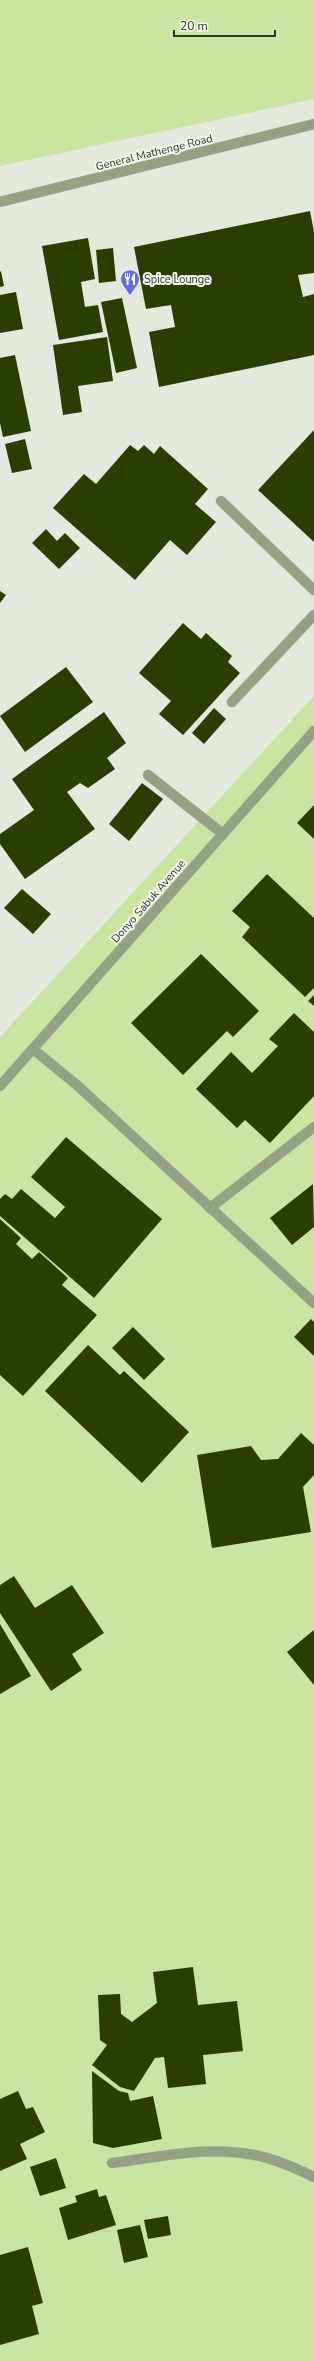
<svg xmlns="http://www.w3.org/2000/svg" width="314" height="2361" viewBox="0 0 314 2361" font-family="'Nunito Sans',sans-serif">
	<rect width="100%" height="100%" fill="#e4e9de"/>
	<g fill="#c9e5a1">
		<polygon points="0,0 314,0 314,99 0,166"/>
		<polygon points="314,696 314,2361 0,2361 0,1037"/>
	</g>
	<g fill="#2b3d00">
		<polygon points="310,211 314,232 314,273 298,275 303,297 314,294 314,355 159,387 149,332 175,327 171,305 146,309 134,247"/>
		<polygon points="88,238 95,279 81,282 85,307 98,305 103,332 59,340 42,246"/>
		<polygon points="113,248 116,281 99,283 96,250"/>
		<polygon points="1,271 4,286 0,287 0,272"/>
		<polygon points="16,292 23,329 0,333 0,295"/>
		<polygon points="122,298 137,368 116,373 101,302"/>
		<polygon points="107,337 113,381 78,386 82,412 63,415 53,345"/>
		<polygon points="15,355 31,431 3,437 0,423 0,358"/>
		<polygon points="314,430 314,542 258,490"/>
		<polygon points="25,439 32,469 12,473 5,444"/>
		<polygon points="130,445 138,451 144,445 154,454 160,446 208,489 195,504 216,522 187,555 170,540 135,580 53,508 84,474 96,484"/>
		<polygon points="46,529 57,541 65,533 80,548 59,569 32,543"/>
		<polygon points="0,591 6,595 0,603"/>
		<polygon points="183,623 201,639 206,633 232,656 228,662 240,673 183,735 159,714 171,701 139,673"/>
		<polygon points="66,667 93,702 25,752 0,716"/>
		<polygon points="214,708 226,719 204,744 192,733"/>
		<polygon points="104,712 126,743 107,758 115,769 88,788 80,783 67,792 95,829 25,879 0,844 0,834 34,810 12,779"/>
		<polygon points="142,783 163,799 129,841 109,824"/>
		<polygon points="314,805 314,839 297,823"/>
		<polygon points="267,874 314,918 314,988 305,997 242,937 250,927 232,911"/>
		<polygon points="22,889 51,914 33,934 4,908"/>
		<polygon points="201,954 259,1011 233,1037 227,1031 183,1075 131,1023"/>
		<polygon points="314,995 314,1006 308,1001"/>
		<polygon points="294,1013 314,1032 314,1096 270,1143 245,1120 237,1128 196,1089 231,1052 252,1073 278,1046 269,1039"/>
		<polygon points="66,1137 162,1219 94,1298 0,1216 0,1199 5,1194 12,1199 21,1189 55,1218 65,1207 31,1177"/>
		<polygon points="313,1184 314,1227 292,1245 270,1218"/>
		<polygon points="0,1219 21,1238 16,1244 32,1259 39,1252 68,1278 62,1285 97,1315 23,1396 0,1375"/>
		<polygon points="311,1319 314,1322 314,1356 294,1337"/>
		<polygon points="133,1327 165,1359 144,1380 112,1348"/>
		<polygon points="88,1345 120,1375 124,1371 189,1432 142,1483 45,1391"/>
		<polygon points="301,1433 314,1445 314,1475 303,1487 311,1532 212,1548 197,1455 251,1446 261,1460 278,1459"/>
		<polygon points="14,1576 35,1608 72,1585 104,1633 72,1654 82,1670 51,1691 0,1613 0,1585"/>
		<polygon points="0,1624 31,1676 0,1694"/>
		<polygon points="314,1630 314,1685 287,1652"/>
		<polygon points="193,1967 198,2005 237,2001 243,2051 203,2055 206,2084 168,2088 164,2057 155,2058 134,2091 120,2087 92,2065 107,2045 100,2040 98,1995 120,1994 121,2014 132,2022 157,2003 153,1972"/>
		<polygon points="92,2071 119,2091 128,2093 130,2101 153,2096 162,2139 113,2148 93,2143"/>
		<polygon points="18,2091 26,2109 33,2107 45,2132 20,2144 27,2159 0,2171 0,2099"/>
		<polygon points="56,2158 66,2188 40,2196 30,2167"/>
		<polygon points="97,2189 99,2197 106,2195 116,2225 68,2240 59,2208 77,2202 75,2196"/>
		<polygon points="168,2216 171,2235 148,2239 144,2220"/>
		<polygon points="140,2225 148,2257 124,2263 117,2230"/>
		<polygon points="28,2247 43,2303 32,2306 39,2334 0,2345 0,2255"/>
	</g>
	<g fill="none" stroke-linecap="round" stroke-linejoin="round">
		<g stroke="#c0c4bb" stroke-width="11">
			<g id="lane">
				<polyline points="221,501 314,590"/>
				<polyline points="232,702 314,615"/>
				<polyline points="148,775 223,834"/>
				<polyline points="210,1208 314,1127"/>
			</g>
		</g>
		<g stroke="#c0c4bb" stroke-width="11">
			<g id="street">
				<polyline points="0,202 314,124"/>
				<polyline points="33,1049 78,1086 314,1303"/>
				<polyline points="0,1086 314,731"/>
				<path d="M112 2163C160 2157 215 2144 263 2157 281 2161 297 2169 314 2177"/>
			</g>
		</g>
		<use href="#lane" stroke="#94a182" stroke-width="10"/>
		<use href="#street" stroke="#94a182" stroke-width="10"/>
	</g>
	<defs>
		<g id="restaurant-pin" transform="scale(1)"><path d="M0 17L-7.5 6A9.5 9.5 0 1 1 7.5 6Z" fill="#646ce5" stroke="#f1f7eb"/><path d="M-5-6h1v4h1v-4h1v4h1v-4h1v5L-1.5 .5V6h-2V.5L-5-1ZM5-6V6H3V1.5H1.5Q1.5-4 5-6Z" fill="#fff"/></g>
	</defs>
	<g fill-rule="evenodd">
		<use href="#restaurant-pin" x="130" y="279"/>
	</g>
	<g text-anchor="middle" stroke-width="4" stroke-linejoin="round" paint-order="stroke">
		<g font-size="11" fill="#30322d" stroke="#f1f7eb">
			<text transform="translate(154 152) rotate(-14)" y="4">General Mathenge Road</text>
			<text transform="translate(148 901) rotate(-49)" y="4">Donyo Sabuk Avenue</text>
		</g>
		<g font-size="11" fill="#30322d" stroke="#f1f7eb" text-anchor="start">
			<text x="144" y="283">Spice Lounge</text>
		</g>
	</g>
	<path d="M174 30v6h101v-6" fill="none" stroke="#30322d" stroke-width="2"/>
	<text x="180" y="30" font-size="12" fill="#30322d" stroke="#f1f7eb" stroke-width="3" paint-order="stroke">20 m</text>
</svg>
